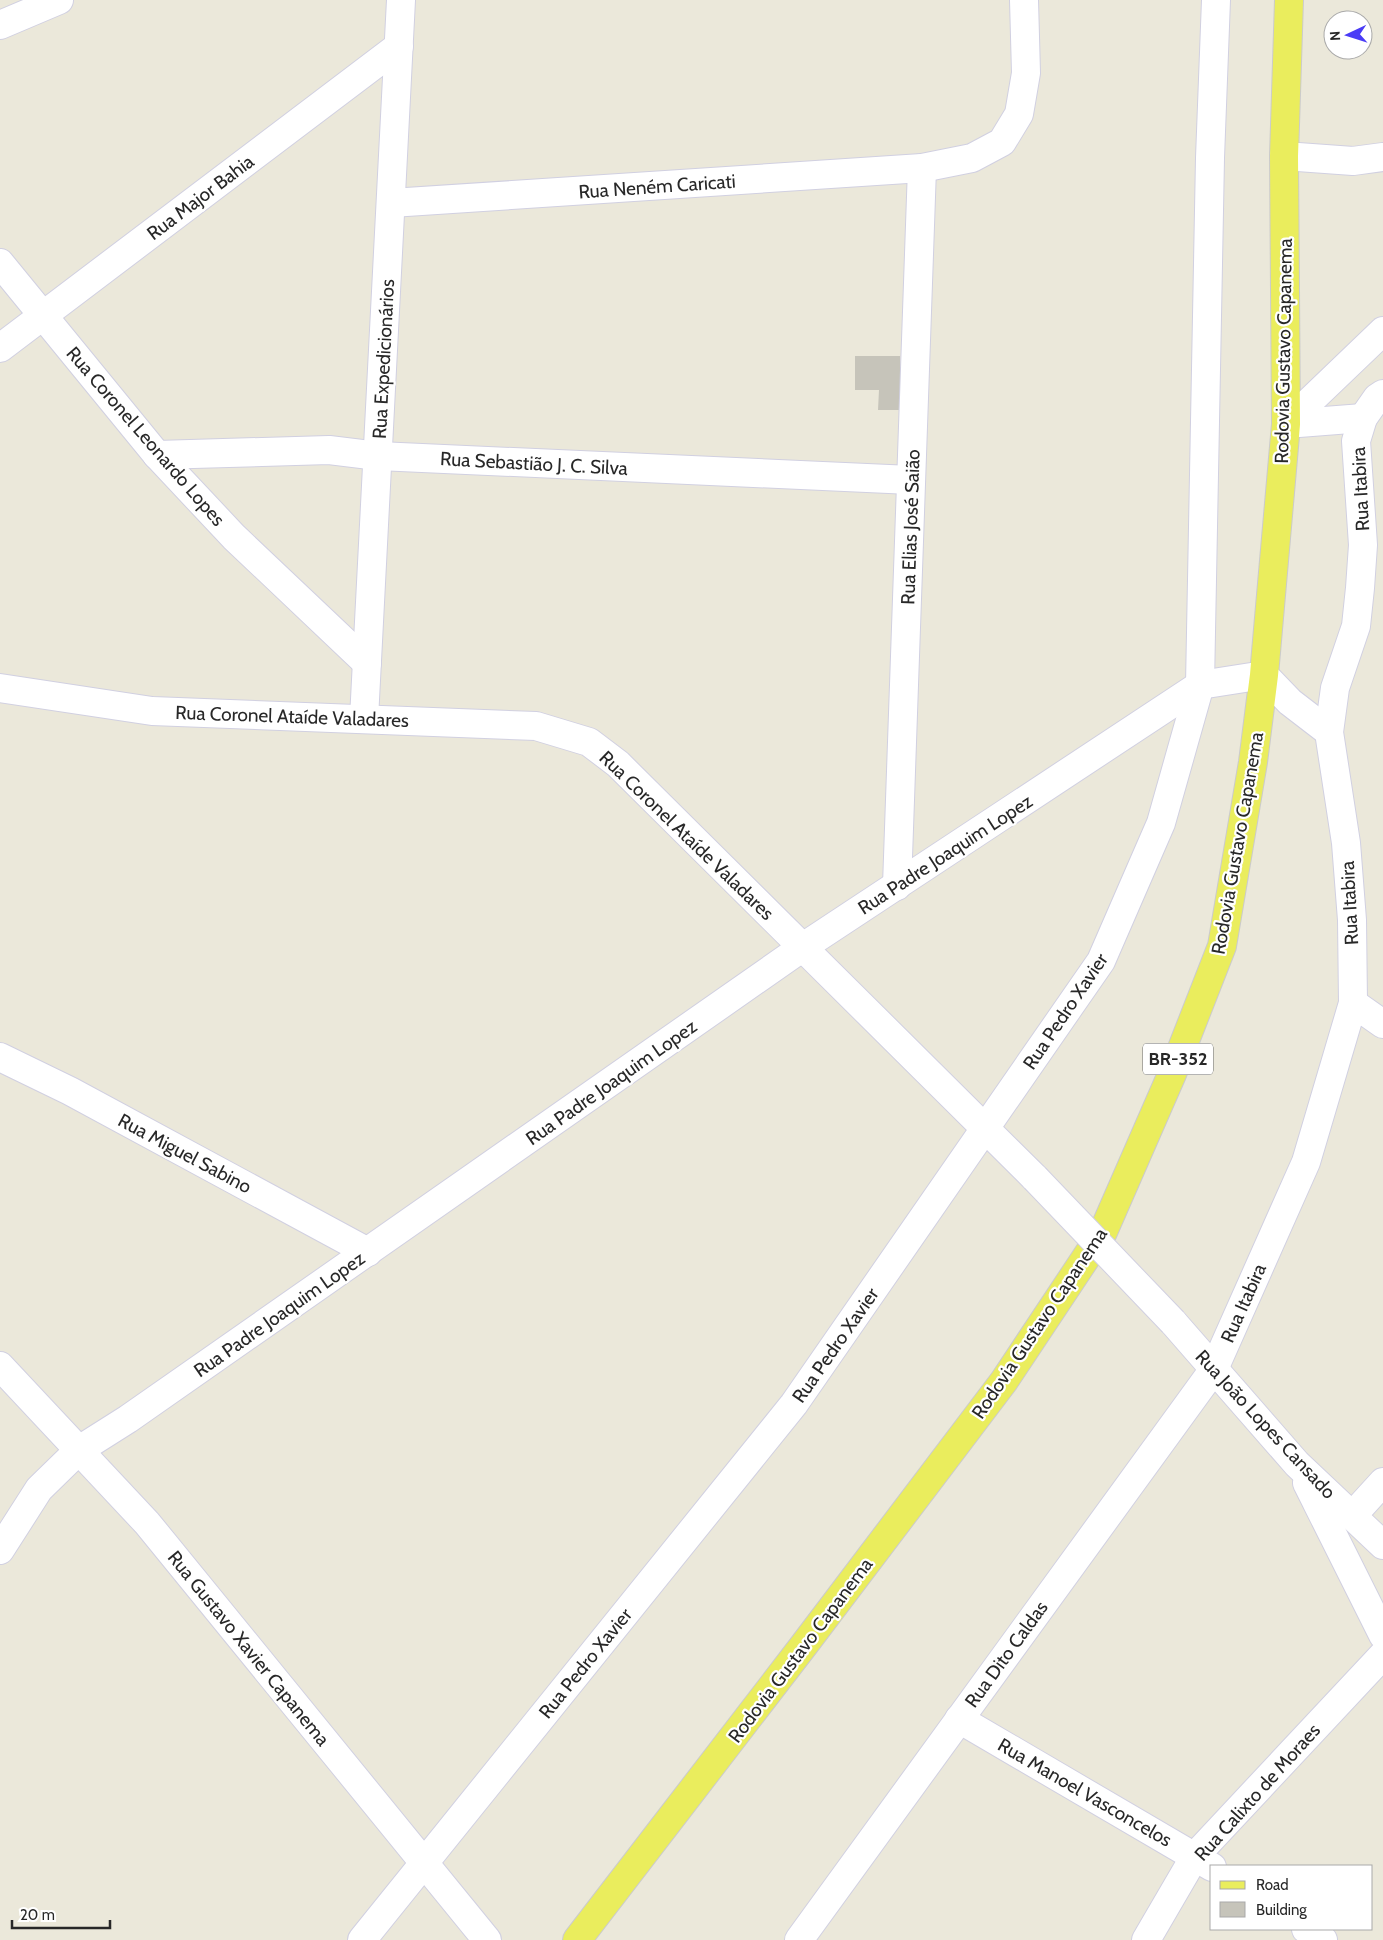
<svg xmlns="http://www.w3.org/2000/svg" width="1383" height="1940" viewBox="0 0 1383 1940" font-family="Cabin,sans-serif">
	<rect width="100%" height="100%" fill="#ebe8da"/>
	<polygon fill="#c6c4ba" points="855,356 900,356 900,410 878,410 879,390 855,390"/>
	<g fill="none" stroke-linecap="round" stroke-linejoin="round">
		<g stroke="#d1d0e1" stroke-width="30">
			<g id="minor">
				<polyline points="0,25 59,0"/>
				<polyline points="1284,156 1353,161 1383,157"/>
				<polyline points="391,203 922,168 972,158 1002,142 1019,114 1026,73 1024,0"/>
				<polyline points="0,263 157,455 234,537 367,663"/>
				<polyline points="0,348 399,46"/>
				<polyline points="1286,424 1383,331"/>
				<polyline points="1286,424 1363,418"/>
				<polyline points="157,455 329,450 378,456 911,480"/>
				<polyline points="0,688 152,711 536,726 589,742 618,764 1035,1178"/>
				<polyline points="364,719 401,0"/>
				<polyline points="897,886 922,168"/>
				<polyline points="1353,1003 1383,1024"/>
				<polyline points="0,1057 70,1091 368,1252"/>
				<polyline points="1173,1322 1297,1464 1383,1545"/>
				<polyline points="0,1366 147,1523 487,1940"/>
				<polyline points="1307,1483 1383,1635"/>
				<polyline points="1352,1516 1383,1482"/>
				<polyline points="0,1550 39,1489 79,1450 128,1419 803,947 1200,685 1264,675 1290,702 1329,732"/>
				<polyline points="959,1719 1212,1867"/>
				<polyline points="1306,1929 1323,1940"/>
				<polyline points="362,1940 794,1404 1101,961 1161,823 1200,685 1210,158 1216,0"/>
				<polyline points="799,1940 1214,1369 1306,1162 1353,1003 1352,920 1346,843 1329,732 1335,688 1356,626 1360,588 1363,545 1356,441 1363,418 1377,398 1383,394"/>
				<polyline points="1146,1940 1195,1856 1383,1655"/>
			</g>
		</g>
		<g stroke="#cbcbcb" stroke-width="30">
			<polyline id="major" points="577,1940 804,1645 1004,1381 1103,1232 1172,1074 1222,946 1253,762 1264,675 1286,424 1284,156 1289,0"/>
		</g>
		<use href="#minor" stroke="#fff" stroke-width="28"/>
		<use href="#major" stroke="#eaed5d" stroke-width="28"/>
		<g stroke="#d1d0e1" stroke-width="30" stroke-linecap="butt">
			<polyline id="minor-bridge" points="1035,1178 1173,1322"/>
		</g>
		<use href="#minor-bridge" stroke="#fff" stroke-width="28"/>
	</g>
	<g text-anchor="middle" stroke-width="4.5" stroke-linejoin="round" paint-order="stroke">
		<rect fill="#fff" stroke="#686868" stroke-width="1" x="1143" y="1043.5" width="70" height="31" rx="4"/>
		<g font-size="18" font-weight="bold" fill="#282828">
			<text x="1178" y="1065">BR-352</text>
		</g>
		<g font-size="19" fill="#282828" stroke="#fff">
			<text transform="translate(657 186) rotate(-4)" y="7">Rua Neném Caricati</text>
			<text transform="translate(200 197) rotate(-37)" y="7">Rua Major Bahia</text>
			<text transform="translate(1283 351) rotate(-89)" y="7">Rodovia Gustavo Capanema</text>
			<text transform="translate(383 359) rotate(-87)" y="7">Rua Expedicionários</text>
			<text transform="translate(146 436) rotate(49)" y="7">Rua Coronel Leonardo Lopes</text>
			<text transform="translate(534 463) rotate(3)" y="7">Rua Sebastião J. C. Silva</text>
			<text transform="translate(1360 489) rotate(-93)" y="7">Rua Itabira</text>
			<text transform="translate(910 527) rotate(-88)" y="7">Rua Elias José Saião</text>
			<text transform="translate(292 716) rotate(2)" y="7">Rua Coronel Ataíde Valadares</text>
			<text transform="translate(687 835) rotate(44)" y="7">Rua Coronel Ataíde Valadares</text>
			<text transform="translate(1237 843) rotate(-80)" y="7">Rodovia Gustavo Capanema</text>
			<text transform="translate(945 854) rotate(-33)" y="7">Rua Padre Joaquim Lopez</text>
			<text transform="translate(1349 903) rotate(-93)" y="7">Rua Itabira</text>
			<text transform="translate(1065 1011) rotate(-56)" y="7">Rua Pedro Xavier</text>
			<text transform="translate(611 1082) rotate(-35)" y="7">Rua Padre Joaquim Lopez</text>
			<text transform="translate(185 1153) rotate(28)" y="7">Rua Miguel Sabino</text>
			<text transform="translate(1243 1303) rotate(-66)" y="7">Rua Itabira</text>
			<text transform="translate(279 1314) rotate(-35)" y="7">Rua Padre Joaquim Lopez</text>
			<text transform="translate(1039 1323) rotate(-56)" y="7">Rodovia Gustavo Capanema</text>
			<text transform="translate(835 1345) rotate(-55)" y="7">Rua Pedro Xavier</text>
			<text transform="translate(1266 1424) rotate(47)" y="7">Rua João Lopes Cansado</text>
			<text transform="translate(249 1648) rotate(51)" y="7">Rua Gustavo Xavier Capanema</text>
			<text transform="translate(800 1650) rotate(-53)" y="7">Rodovia Gustavo Capanema</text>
			<text transform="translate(1006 1654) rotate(-54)" y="7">Rua Dito Caldas</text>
			<text transform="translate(585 1663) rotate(-51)" y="7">Rua Pedro Xavier</text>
			<text transform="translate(1085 1792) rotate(30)" y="7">Rua Manoel Vasconcelos</text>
			<text transform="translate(1257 1792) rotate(-48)" y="7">Rua Calixto de Moraes</text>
		</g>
	</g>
	<rect x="1210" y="1865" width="162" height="65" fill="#ffffff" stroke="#a9a9a9"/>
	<rect x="1220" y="1881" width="25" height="8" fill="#eaed5d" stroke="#a9a9a9"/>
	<text x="1256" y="1890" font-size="15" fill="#282828">Road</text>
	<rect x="1220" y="1902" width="25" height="15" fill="#c6c4ba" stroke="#a9a9a9"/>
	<text x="1256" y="1915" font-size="15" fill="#282828">Building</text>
	<g transform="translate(1348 35) rotate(266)"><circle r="24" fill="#ffffff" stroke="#a9a9a9"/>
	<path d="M0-4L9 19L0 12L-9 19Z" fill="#4a3cf6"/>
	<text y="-8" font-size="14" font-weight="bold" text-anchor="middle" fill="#282828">N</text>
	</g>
	<path d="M12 1920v8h98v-8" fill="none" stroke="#282828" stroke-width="2.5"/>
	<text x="20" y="1920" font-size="15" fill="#282828" stroke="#ffffff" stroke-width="4" paint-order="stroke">20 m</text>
</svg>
